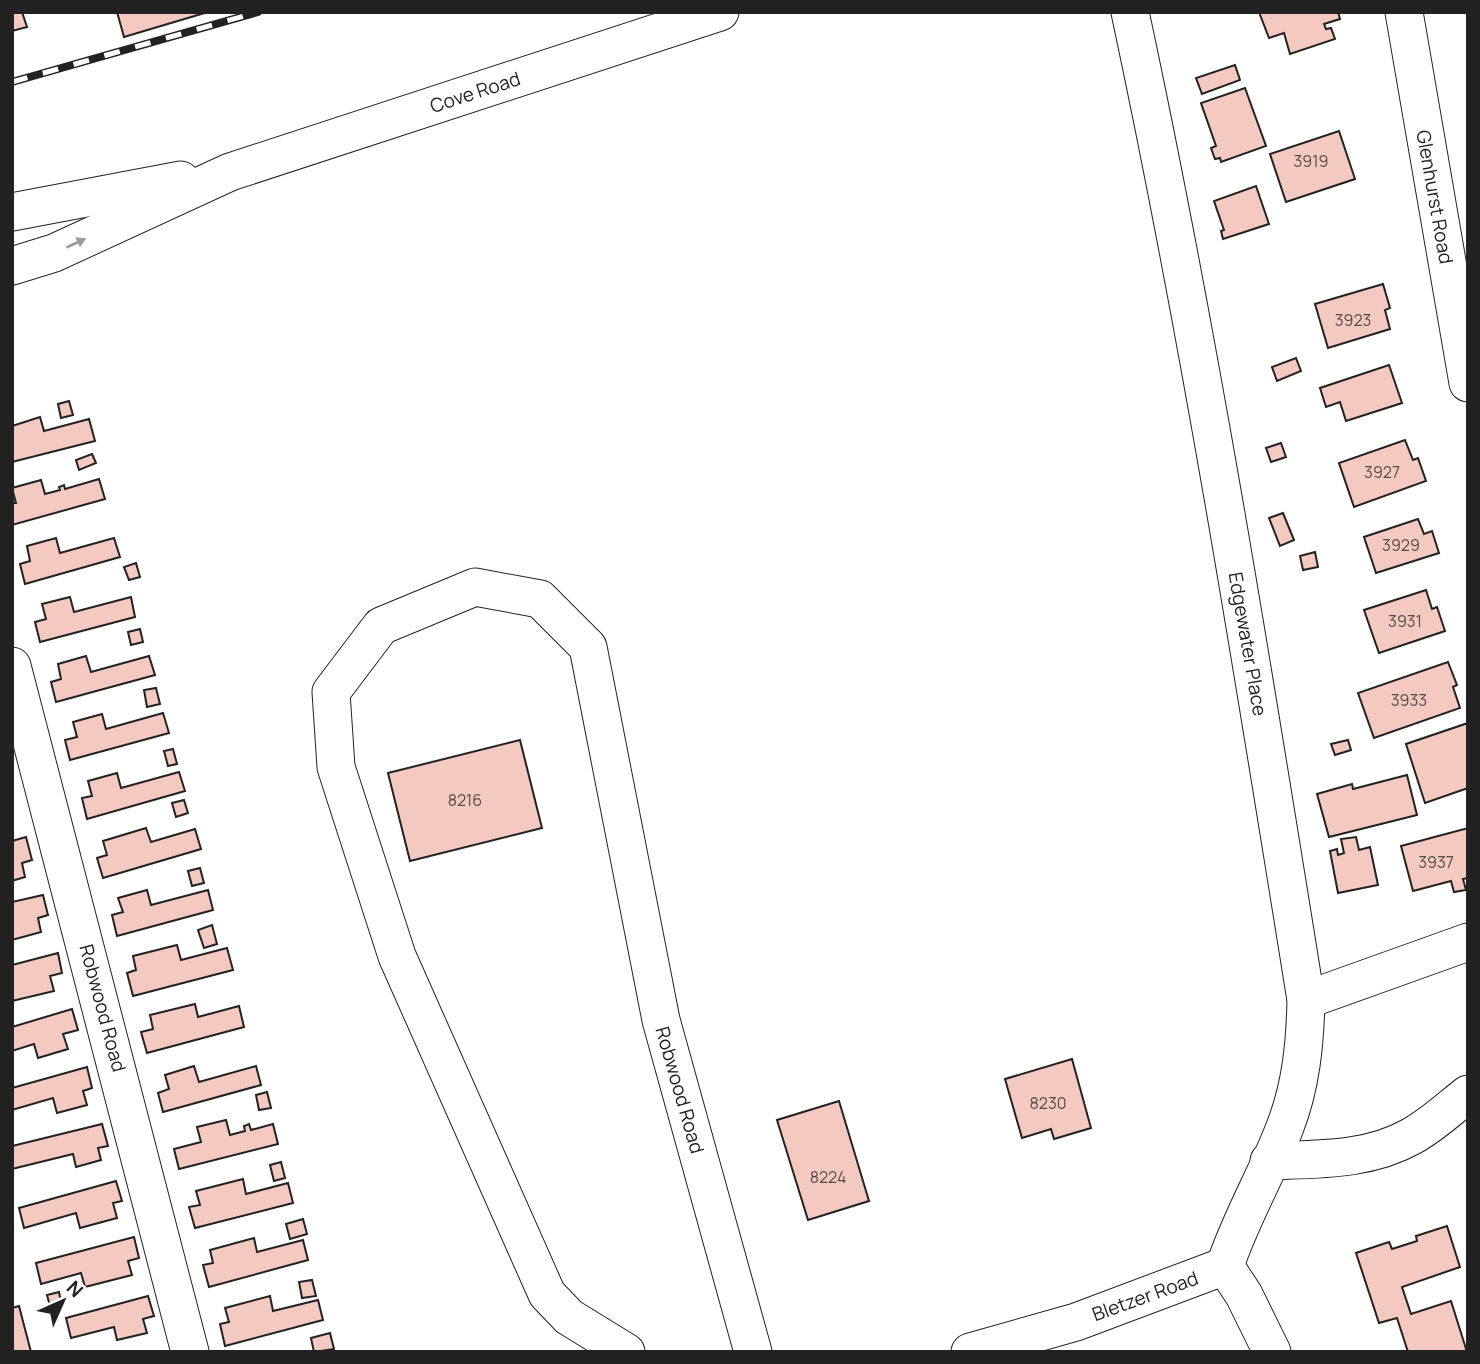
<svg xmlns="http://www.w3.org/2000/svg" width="1480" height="1364" viewBox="0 0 1480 1364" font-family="Manrope,sans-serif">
	<rect width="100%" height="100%" fill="#fff"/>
	<g fill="#f3c9c0" stroke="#222" stroke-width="2">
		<polygon points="12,12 22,12 27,27 12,31"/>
		<polygon points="117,12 208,12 124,37"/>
		<polygon points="1259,12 1338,12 1340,19 1324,24 1326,29 1331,28 1335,39 1290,54 1284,33 1269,38"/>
		<polygon points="1235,65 1240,80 1202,94 1196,78"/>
		<polygon points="1245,88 1266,146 1221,162 1220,158 1215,159 1211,148 1216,146 1201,103"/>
		<polygon points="1339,131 1355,179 1286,202 1270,154"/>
		<polygon points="1256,186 1269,224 1223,239 1221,231 1224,230 1214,201"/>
		<polygon points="1383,284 1390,308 1385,310 1390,329 1328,348 1315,304"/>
		<polygon points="1296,358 1301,371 1277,381 1272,367"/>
		<polygon points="1389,365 1402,403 1346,421 1340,402 1326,407 1320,388"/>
		<polygon points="69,401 73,415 61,418 58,404"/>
		<polygon points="40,417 44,431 89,419 95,441 12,462 12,426"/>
		<polygon points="1405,440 1413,460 1418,458 1426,481 1354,507 1339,463"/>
		<polygon points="1281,443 1286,457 1271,462 1266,448"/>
		<polygon points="92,454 96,463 79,470 76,460"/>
		<polygon points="99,479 105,499 12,525 12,503 16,503 12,488 41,480 45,494 60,490 59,487 64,485 65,489"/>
		<polygon points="1283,513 1294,540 1280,546 1269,518"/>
		<polygon points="1418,519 1424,534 1432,531 1439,553 1376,573 1364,537"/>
		<polygon points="56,538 60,553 114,538 120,557 25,584 20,564 30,561 27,546"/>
		<polygon points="1315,552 1318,567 1303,570 1300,556"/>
		<polygon points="136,563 140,577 129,580 124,567"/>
		<polygon points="1426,590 1432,609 1437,607 1445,631 1379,653 1364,610"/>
		<polygon points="70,597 74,612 131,597 135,617 40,642 35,622 46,619 42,604"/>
		<polygon points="140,629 143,642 131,645 128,632"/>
		<polygon points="86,656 91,672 149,656 155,675 56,702 51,682 61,679 58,664"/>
		<polygon points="1448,662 1457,685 1453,687 1460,708 1374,738 1358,693"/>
		<polygon points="156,688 160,704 147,707 144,690"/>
		<polygon points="163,713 169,733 70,760 65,740 77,737 73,722 102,714 106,729"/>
		<polygon points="1468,723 1468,788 1425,803 1406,744"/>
		<polygon points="520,740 542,828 410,861 388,773"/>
		<polygon points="1348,740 1351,750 1335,755 1331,744"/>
		<polygon points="173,749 177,764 168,766 164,751"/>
		<polygon points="179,772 185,791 87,819 82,798 92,796 88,781 117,773 121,788"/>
		<polygon points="1407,775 1417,815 1329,837 1317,794 1352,784 1353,789"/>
		<polygon points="184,800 188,813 176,817 172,803"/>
		<polygon points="146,828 151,842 195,829 201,849 103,878 97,858 107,855 103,841"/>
		<polygon points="1468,828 1468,878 1463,879 1466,890 1454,892 1451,881 1413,891 1401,846"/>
		<polygon points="26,837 32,860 22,863 25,877 12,881 12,841"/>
		<polygon points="1356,837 1359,850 1370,847 1378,885 1338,893 1330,851 1337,849 1338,855 1344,853 1341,839"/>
		<polygon points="200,868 204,883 192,886 188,871"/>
		<polygon points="147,890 151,905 208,890 213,910 117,936 112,915 123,912 118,898"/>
		<polygon points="43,895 48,915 38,918 41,932 12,940 12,902"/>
		<polygon points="212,925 217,944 204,948 198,930"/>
		<polygon points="177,945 181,960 227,948 233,970 133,996 127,973 136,970 133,956"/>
		<polygon points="58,953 62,973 50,976 54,991 12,1001 12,965"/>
		<polygon points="195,1004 198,1017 239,1006 244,1027 147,1053 141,1032 153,1029 150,1015"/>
		<polygon points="72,1009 78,1030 63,1034 68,1049 38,1058 34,1044 12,1051 12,1027"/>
		<polygon points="1072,1059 1091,1128 1054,1139 1051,1129 1022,1138 1005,1079"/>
		<polygon points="194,1066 199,1082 256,1066 261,1085 163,1112 158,1093 169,1089 165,1075"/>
		<polygon points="87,1067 92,1088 83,1091 87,1105 57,1113 53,1098 12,1110 12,1088"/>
		<polygon points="267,1092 271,1108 259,1110 256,1095"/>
		<polygon points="839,1101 869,1201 808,1220 777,1120"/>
		<polygon points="226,1120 230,1135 245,1131 244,1126 249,1124 251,1130 273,1124 278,1144 179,1169 174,1149 201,1142 197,1127"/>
		<polygon points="102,1124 108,1146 98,1148 101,1160 76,1167 73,1154 12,1169 12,1146"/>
		<polygon points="281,1162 285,1178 274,1181 270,1165"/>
		<polygon points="243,1179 246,1194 288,1183 293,1203 195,1228 189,1207 200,1205 196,1191"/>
		<polygon points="116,1181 122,1201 113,1203 117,1218 80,1228 76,1213 24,1228 19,1208"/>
		<polygon points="303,1219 307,1234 290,1239 286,1224"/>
		<polygon points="1447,1226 1460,1267 1402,1287 1411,1314 1451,1301 1467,1352 1408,1352 1397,1318 1379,1323 1356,1253 1389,1242 1392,1249 1417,1241 1416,1236"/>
		<polygon points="134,1237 139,1258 128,1261 132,1275 85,1287 81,1273 41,1284 36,1263"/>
		<polygon points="254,1238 257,1252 303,1240 308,1260 209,1287 203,1265 213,1263 210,1250"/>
		<polygon points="312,1280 316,1296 302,1298 299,1282"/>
		<polygon points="59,1292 62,1307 51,1310 47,1295"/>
		<polygon points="148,1296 154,1316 143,1319 147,1333 117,1340 114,1327 71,1338 66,1318"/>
		<polygon points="270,1296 273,1311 318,1300 323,1320 225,1346 220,1324 229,1322 225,1308"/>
		<polygon points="19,1306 31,1352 12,1352 12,1308"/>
		<polygon points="330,1333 334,1349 314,1352 311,1338"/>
	</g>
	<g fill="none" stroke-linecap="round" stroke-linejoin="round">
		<g stroke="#222" stroke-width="39">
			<g id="minor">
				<path d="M1130 12C1200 339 1253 670 1306 1000 1305 1044 1301 1086 1285 1127 1267 1175 1241 1217 1225 1266"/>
				<polyline points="1404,12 1468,383"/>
				<polyline points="12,212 181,180"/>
				<polyline points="12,266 54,253 230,172 720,12"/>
				<polyline points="12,666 190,1352"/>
				<polyline points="1306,1000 1468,942"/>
				<path d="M1269 1161C1317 1159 1368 1161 1412 1136 1432 1125 1450 1108 1468 1094"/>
				<polyline points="1225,1266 1244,1295 1272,1352"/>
				<polyline points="626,1352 569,1317 547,1294 397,956 336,767 331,692 381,626 475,587 540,599 588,647 661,1020 753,1352"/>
				<polyline points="970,1352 1076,1322 1225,1266"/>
			</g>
		</g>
		<use href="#minor" stroke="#fff" stroke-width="37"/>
		<g stroke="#222" stroke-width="8">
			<polyline id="rail" points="12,82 258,12"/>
		</g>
		<use href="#rail" stroke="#fff" stroke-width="5" stroke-dasharray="16" stroke-linecap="butt"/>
	</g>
	<defs><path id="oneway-solid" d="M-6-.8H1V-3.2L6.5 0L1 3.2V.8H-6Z" transform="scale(1.75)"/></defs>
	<use fill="#9c9c9c" href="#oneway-solid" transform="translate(76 243) rotate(-25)"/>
	<g text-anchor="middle" stroke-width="5" stroke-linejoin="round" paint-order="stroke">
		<g font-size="16" fill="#564c4a">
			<text x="1311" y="167">3919</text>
			<text x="1353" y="326">3923</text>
			<text x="1382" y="478">3927</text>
			<text x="1401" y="551">3929</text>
			<text x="1405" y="627">3931</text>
			<text x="1409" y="706">3933</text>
			<text x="465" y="806">8216</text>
			<text x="1436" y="868">3937</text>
			<text x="1048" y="1109">8230</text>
			<text x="828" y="1183">8224</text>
		</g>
		<g font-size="19" fill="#222" stroke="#fff">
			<text transform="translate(475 92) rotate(-18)" y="7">Cove Road</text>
			<text transform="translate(1435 197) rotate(80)" y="7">Glenhurst Road</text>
			<text transform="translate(1248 644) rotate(80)" y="7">Edgewater Place</text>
			<text transform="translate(103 1008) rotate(75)" y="7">Robwood Road</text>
			<text transform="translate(680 1090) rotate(74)" y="7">Robwood Road</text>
			<text transform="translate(1145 1296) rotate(-20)" y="7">Bletzer Road</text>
		</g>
	</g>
	<rect width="1480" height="1364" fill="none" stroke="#222222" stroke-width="28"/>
	<g transform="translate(63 1301) rotate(45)" stroke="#ffffff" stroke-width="5" paint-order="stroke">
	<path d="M0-5L12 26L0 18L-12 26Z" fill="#222222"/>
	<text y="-10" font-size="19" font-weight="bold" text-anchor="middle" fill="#222222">N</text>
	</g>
</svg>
